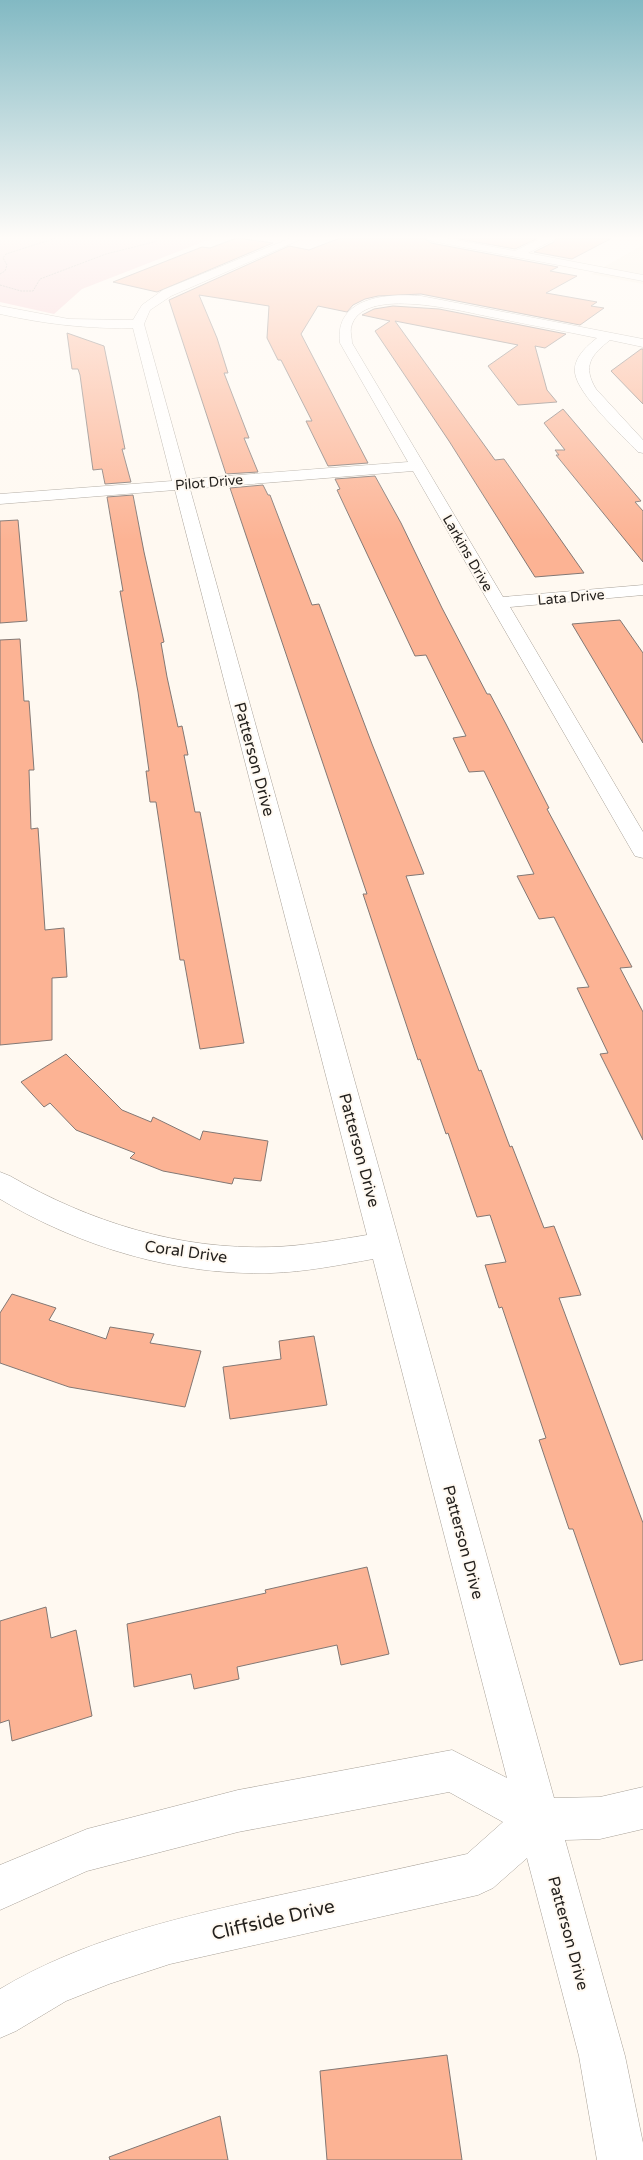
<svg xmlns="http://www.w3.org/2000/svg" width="643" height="2160" viewBox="0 0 643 2160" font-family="'Varela Round',sans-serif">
	<rect width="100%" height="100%" fill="#fff9f1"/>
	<polygon fill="#f9eedd" points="643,245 643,284 591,274"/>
	<polygon fill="#f6c7cc" points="0,238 213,238 82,289 54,314 0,302"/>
	<g fill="#fcb394" stroke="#837874">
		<polygon points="237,238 273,243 157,292 113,282 202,247 210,248"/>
		<polygon points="340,238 424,238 431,243 558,267 550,271 577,276 546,293 597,302 591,306 604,308 580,325 421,294 378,296 365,299 353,305 347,312 318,306 301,334 368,463 328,466 306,421 312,421 281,360 278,360 267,338 269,306 199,295 217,338 228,373 224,373 249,438 244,438 258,472 226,474 169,300 289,246 309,250"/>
		<polygon points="454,238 538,238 515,249"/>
		<polygon points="556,238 612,238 572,259 534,252 554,242"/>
		<polygon points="393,306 439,309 566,334 545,348 535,346 547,390 557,402 518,405 488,366 518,345 395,321 495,460 504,459 584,573 535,577 449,441 375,331 390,321 362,315 374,309"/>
		<polygon points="67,333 104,346 125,449 122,449 131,482 105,484 102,469 93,470 80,375 78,369 72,369"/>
		<polygon points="641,349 643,349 643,404 611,371"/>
		<polygon points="563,409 641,501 635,502 643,511 643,562 556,455 559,455 555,450 565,450 544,423"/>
		<polygon points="375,476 401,523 442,608 487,694 490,694 506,724 549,808 547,809 632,967 620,968 643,1012 643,1140 600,1054 608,1053 577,988 589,987 554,917 539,919 517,876 534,874 484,771 469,772 453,738 466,736 426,655 415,656 337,490 340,489 335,479"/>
		<polygon points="263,485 268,495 270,495 312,605 319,604 372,744 424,874 406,876 479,1071 481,1070 510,1147 512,1146 544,1228 554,1226 581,1295 559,1298 643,1523 643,1660 620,1665 573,1529 569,1529 539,1440 546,1438 502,1307 499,1308 485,1265 506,1262 490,1215 477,1217 448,1133 446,1134 420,1059 418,1060 363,894 367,894 230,488"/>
		<polygon points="133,495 144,552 164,642 161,643 167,677 178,727 182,726 188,755 184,755 195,812 200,812 244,1043 200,1049 184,960 180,960 156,802 150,802 146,771 149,771 138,692 120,591 123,591 107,497"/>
		<polygon points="18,520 27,621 0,623 0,521"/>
		<polygon points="620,620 643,653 643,743 572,624"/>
		<polygon points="20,639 24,701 29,701 31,728 34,770 29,770 31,829 38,828 45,930 64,928 67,977 52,978 52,1040 0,1045 0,640"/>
		<polygon points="66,1054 122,1110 151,1122 153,1117 200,1140 203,1131 268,1141 261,1181 234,1178 232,1184 163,1171 130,1158 135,1153 76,1130 50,1103 44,1107 21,1082"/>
		<polygon points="12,1294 56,1308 49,1320 106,1339 110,1327 154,1334 150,1343 201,1351 185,1407 69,1387 0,1363 0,1313"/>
		<polygon points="314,1336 327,1405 230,1419 223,1367 281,1359 279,1341"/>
		<polygon points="367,1567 389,1654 341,1665 337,1645 237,1667 239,1679 194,1689 191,1674 134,1687 127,1624 266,1593 265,1590"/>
		<polygon points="46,1607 51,1638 76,1630 92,1716 12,1741 9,1720 0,1723 0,1621"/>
		<polygon points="447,2055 462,2160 327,2160 320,2071"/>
		<polygon points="220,2116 228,2160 110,2160 109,2157"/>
	</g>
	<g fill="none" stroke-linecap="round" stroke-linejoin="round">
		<g stroke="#a8a198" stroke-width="1">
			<g id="street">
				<path d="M291 238H304L171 296 150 310 144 324 187 479 408 462 340 343C334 297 387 293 421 296L643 339V347L610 340C591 355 582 366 596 389L643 440V453L638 452C622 435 578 395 575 373 573 358 587 346 597 338 564 331 530 325 496 318 467 313 360 283 351 328 350 332 352 338 352 343L503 597 643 585V595L510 607 643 832V858L635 856 632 851 413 471 190 489 554 1798 600 1797 643 1787V1829L600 1839 565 1840 625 2056 643 2143V2160H597L579 2056 527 1858 493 1888 478 1895 170 1964 109 1984 66 2001 16 2031 0 2038V1989C84 1939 177 1918 271 1897 337 1883 402 1868 467 1854L503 1822 449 1792 238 1832 87 1871 0 1910V1865L87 1829 238 1790 452 1750 507 1778 373 1259C340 1265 305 1272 271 1273 177 1276 80 1247 0 1199V1172L10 1176C90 1222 179 1250 272 1247 304 1246 336 1240 367 1235L175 490 0 504V494L172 481 133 328C88 329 44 324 0 314V306L69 319 133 320 142 305 163 290Z"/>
				<polygon points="426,238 446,238 515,251 541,238 554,238 553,240 528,253 643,275 643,281 431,241"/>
			</g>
		</g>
		<g stroke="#a09c96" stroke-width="1" stroke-dasharray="2 1" stroke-linecap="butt">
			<polyline points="0,274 5,271 7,265 3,258 6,254 56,238"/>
			<polyline points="0,285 21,291 33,291 40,279 106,254 154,242 158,238 156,238"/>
		</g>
		<use href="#street" fill="#fff" fill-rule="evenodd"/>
	</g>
	<linearGradient id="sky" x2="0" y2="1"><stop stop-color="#82b9c3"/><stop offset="0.44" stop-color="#fffcf9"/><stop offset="1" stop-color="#fffcf9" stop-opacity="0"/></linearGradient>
	<rect width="643" height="540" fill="url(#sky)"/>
	<g text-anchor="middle" stroke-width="4" stroke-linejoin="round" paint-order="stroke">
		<g font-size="14" fill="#221f1c" stroke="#fff9f1">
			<text transform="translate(209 482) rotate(-5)" y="5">Pilot Drive</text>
			<text transform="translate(468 553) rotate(60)" y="5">Larkins Drive</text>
			<text transform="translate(571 597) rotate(-5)" y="5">Lata Drive</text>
		</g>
		<g font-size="16" fill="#221f1c" stroke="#fff9f1">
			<text transform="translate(255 759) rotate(75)" y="6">Patterson Drive</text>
			<text transform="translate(360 1150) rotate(75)" y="6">Patterson Drive</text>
			<text transform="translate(186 1251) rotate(8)" y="6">Coral Drive</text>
			<text transform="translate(464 1542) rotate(75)" y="6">Patterson Drive</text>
			<text transform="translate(569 1933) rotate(75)" y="6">Patterson Drive</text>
		</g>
		<g font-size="19" fill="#221f1c" stroke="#fff9f1">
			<text transform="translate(273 1919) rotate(-13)" y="7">Cliffside Drive</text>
		</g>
	</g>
</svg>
